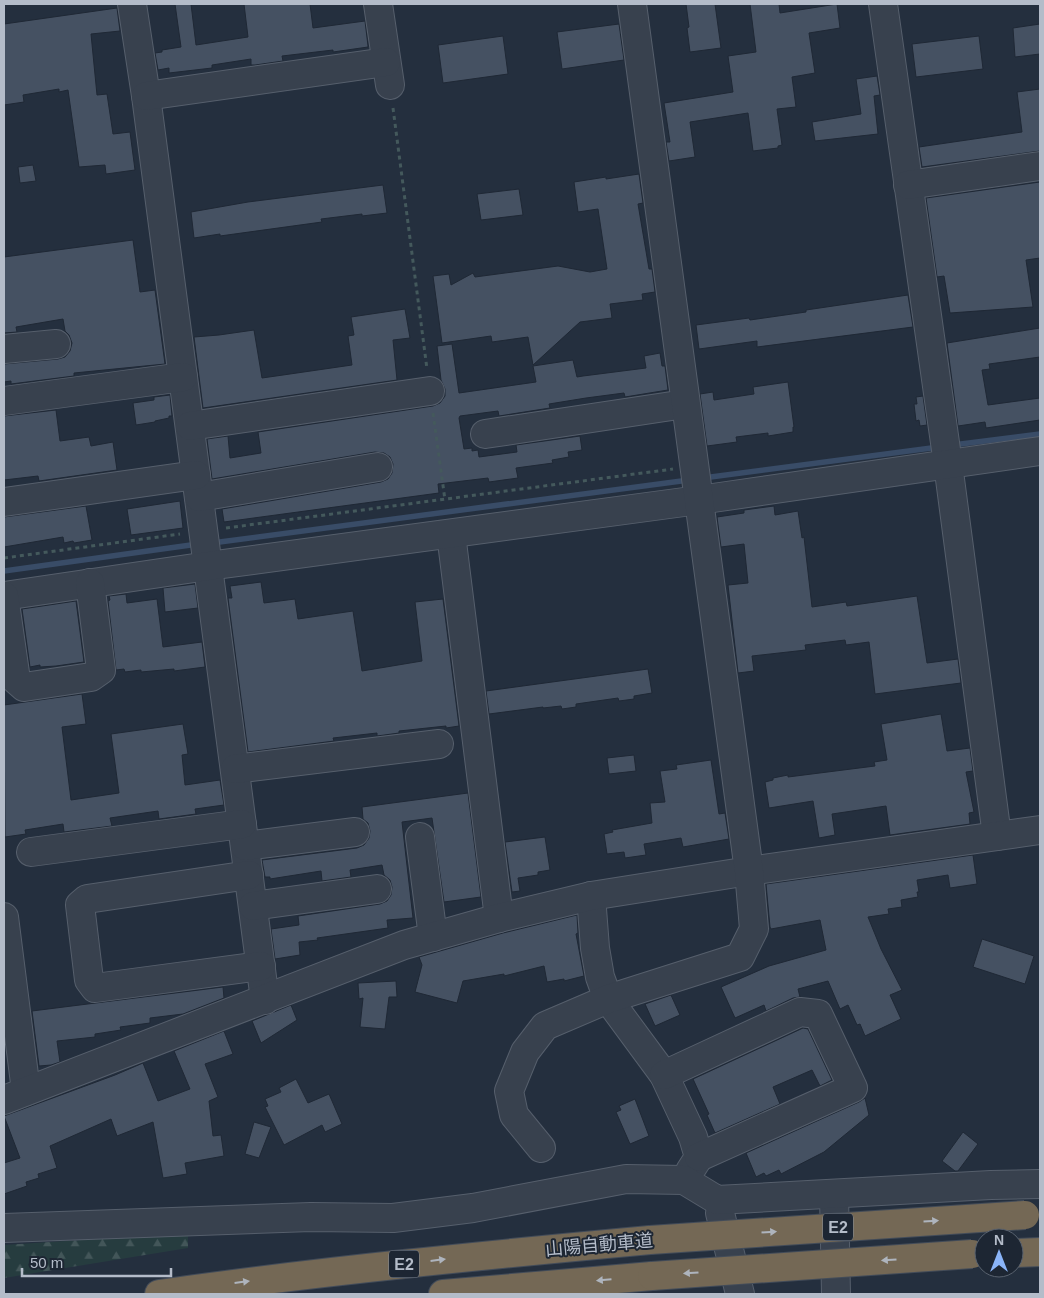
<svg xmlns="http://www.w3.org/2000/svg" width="1044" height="1298" viewBox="0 0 1044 1298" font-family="Arial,'Noto Sans JP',sans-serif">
	<defs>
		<pattern id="forest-firs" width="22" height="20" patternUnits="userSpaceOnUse" patternTransform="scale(1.25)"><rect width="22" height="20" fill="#263c3f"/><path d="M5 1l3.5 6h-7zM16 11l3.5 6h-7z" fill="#435659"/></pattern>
	</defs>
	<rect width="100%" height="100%" fill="#242f3e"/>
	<polygon fill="url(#forest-firs)" points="188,1233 188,1248 4,1278 4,1245"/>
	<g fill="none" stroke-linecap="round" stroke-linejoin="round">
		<g stroke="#394c67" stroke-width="5.5">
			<polyline points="953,445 1040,434"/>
			<polyline points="703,478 939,447"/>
			<polyline points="212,543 689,480"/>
			<polyline points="4,571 198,544"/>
		</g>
	</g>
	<g fill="#455162" stroke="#1f2835">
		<polygon points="175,4 191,4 196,45 248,37 244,4 310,4 313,28 365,21 368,46 368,47 333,52 333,50 282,56 283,61 255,65 251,65 251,59 212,65 212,68 169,73 169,68 158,70 155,53 162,52 162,50 181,47"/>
		<polygon points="686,4 715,4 721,48 690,52 687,28 689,27"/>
		<polygon points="750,4 779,4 780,13 837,4 840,28 809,33 815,73 792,77 796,107 777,109 782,145 778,146 778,148 753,151 748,113 690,122 695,157 669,161 666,142 670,142 664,103 733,92 728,56 756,52"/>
		<polygon points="117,8 120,31 91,34 97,95 107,94 113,134 130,132 135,170 106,174 105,165 79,167 68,90 59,92 59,89 23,95 24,102 4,105 4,24"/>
		<polygon points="619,24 624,60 562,69 557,32"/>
		<polygon points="1040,24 1040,54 1015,57 1013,28"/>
		<polygon points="503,36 508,74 443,83 438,45"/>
		<polygon points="979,36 983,69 916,77 912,44"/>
		<polygon points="877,76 880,95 874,96 878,134 815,141 812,122 861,114 856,79"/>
		<polygon points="1040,89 1040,151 922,167 919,147 1022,132 1017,92"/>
		<polygon points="33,165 36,181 20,183 18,167"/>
		<polygon points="639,174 643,203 638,204 649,269 652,269 655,292 642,294 643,300 610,304 612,318 580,322 533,365 528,337 492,342 491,336 442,343 433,276 449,274 451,285 473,273 475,277 558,266 590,272 607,269 598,209 578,212 574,182 606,177 606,179"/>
		<polygon points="1040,182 1040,258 1026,260 1033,307 950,313 944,276 937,277 926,198"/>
		<polygon points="383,185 387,213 362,216 362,214 321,219 322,222 220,236 220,234 194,238 191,212 248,202"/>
		<polygon points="519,189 523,215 481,220 477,194"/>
		<polygon points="133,240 140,292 155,290 165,364 74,373 74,376 11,384 11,381 4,382 4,364 58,359 65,357 70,351 72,343 69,335 65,331 63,319 16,327 17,332 4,333 4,257"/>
		<polygon points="908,295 913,327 757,347 757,341 699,349 696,325 749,318 750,320 806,312 806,310"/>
		<polygon points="405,309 410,338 393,340 397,380 203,408 194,337 219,335 254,330 262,378 283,375 352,365 348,336 354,335 351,317"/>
		<polygon points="1040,328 1040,357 989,364 990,369 982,370 988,405 1040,398 1040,420 986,428 985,422 958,426 947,343"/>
		<polygon points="452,344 459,393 536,382 533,366 573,360 577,377 583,376 646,368 644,356 660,353 662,366 665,366 668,390 625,397 624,393 586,398 549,404 550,408 499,416 498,411 460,416 459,418 464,449 472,448 472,451 478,450 479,457 517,452 516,445 580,436 582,450 568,452 569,457 552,460 553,463 516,468 518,478 489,482 488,478 438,484 439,493 224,522 222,509 381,482 388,479 392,473 393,464 390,457 384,453 375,452 212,479 207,439 228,436 230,458 261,453 258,432 433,406 440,403 445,396 445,389 441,380 437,346"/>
		<polygon points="788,382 794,427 793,427 793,432 768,436 768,433 736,437 737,442 707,446 700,394 713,392 714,400 754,394 753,387"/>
		<polygon points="170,395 172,416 169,416 169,418 155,421 155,422 136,425 133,403 154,400 154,397"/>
		<polygon points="923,396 927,425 920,426 919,420 916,421 914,404 917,404 916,397"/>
		<polygon points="56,410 60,441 89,437 91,446 113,442 117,470 39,481 38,476 4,480 4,416"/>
		<polygon points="180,501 183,528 131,535 127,509"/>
		<polygon points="86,506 92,540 74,543 73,541 64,543 63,537 4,547 4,517"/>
		<polygon points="774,506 775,515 798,511 802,538 804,537 812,607 846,602 847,606 917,596 927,663 958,659 961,683 875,694 869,642 846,645 845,640 805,645 806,650 752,656 754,671 738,673 728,585 748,583 744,544 721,547 717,517 744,513 744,510"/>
		<polygon points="261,582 264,603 295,599 298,619 353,611 362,671 422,661 415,602 443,599 459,726 446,728 446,726 399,731 399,733 377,736 377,733 333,738 334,741 248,752 228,598 232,598 230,586"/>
		<polygon points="195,584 198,608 165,612 163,588"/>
		<polygon points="126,594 127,603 157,599 163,647 202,642 205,667 174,671 174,669 141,672 141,670 125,672 124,669 116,670 108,601 110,600 109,596"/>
		<polygon points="76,601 84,662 56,666 40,667 40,665 30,667 22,609"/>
		<polygon points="648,669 652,693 634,696 634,699 619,701 618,698 576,704 576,707 562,709 561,706 543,708 543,707 489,714 486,691"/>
		<polygon points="82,694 86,724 62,727 71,800 119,793 111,734 183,724 188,754 182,755 185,785 220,780 224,805 195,809 196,814 159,819 158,811 110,818 112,826 64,832 63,824 25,830 26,834 5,837 4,705"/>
		<polygon points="941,714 947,751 970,748 973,771 966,772 974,812 969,813 970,824 890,835 886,806 832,814 835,835 819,838 813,801 769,808 765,782 773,780 773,778 788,775 788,777 875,766 874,762 887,760 881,724"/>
		<polygon points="634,755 636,771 609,774 607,758"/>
		<polygon points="711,760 719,814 725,813 729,839 683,847 681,838 644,844 646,855 625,858 624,852 607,854 604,834 613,832 612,830 652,823 650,803 665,802 660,771 677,769 676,765"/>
		<polygon points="468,793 481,897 444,902 432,818 402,822 413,918 387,920 388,928 317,938 318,940 299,942 300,955 275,959 271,929 299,925 298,916 380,904 387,901 391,895 392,887 390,880 384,875 382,865 350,870 351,877 322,881 321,871 270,879 270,877 265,877 262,860 357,848 364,845 369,838 370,831 368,823 363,819 362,807"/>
		<polygon points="545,837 550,870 538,872 538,875 518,878 520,891 512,892 505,842"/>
		<polygon points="973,855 977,884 950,888 948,875 917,880 919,892 917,892 918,897 901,900 902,907 888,909 889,914 868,917 881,949 902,990 890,995 901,1019 865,1036 860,1024 857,1025 848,1005 840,1009 828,981 798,989 800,997 793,998 766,1011 764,1005 735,1018 721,987 769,966 826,950 820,920 771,929 770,927 766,884"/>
		<polygon points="577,915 578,933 576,934 584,976 564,981 564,979 547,982 544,966 504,976 504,974 463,981 457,1003 415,992 422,965 419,957 503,933"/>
		<polygon points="982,939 1034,956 1025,984 973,967"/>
		<polygon points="396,981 397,997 389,997 385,1029 360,1027 363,998 359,999 358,983"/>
		<polygon points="223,987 224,998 183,1014 150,1018 150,1023 120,1027 121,1030 95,1034 95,1037 57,1041 60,1062 51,1065 39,1066 32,1011"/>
		<polygon points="671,995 680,1015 655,1026 645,1004"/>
		<polygon points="291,1005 297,1020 261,1043 252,1021"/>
		<polygon points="803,1028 808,1029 832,1080 820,1086 812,1070 773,1087 780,1104 715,1133 707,1115 709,1114 693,1079"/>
		<polygon points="224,1031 233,1054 205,1064 218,1097 209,1101 213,1136 221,1135 224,1156 185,1163 187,1174 163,1178 153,1122 117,1136 111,1119 50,1146 57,1168 38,1174 39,1178 26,1182 27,1186 4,1194 4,1163 20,1158 4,1116 115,1075 143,1063 158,1101 190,1089 174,1051"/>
		<polygon points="296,1079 308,1103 329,1094 342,1124 325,1132 322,1125 284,1145 265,1107 268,1106 265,1099 281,1092 279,1088"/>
		<polygon points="865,1098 869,1115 824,1152 781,1174 779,1170 766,1176 764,1173 756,1177 746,1153 859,1102"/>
		<polygon points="635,1099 649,1136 630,1144 616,1112 621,1110 619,1106"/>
		<polygon points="254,1122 271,1127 259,1158 245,1154"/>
		<polygon points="963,1132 978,1144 958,1171 955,1171 942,1161"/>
	</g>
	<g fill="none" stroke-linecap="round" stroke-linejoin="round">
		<g stroke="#565f6c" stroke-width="30">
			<g id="minor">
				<polyline points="132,4 146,96 265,1000"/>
				<polyline points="378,4 390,85"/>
				<polyline points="883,4 948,464 997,836"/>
				<polyline points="146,96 386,62"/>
				<polyline points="908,185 1040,166"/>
				<polyline points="4,349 56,344"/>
				<polyline points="4,401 183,377"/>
				<polyline points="190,426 430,391"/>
				<polyline points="485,434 685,404"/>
				<polyline points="199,497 378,467"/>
				<polyline points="4,502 196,475"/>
				<polyline points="451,534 499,918"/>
				<polyline points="4,596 208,566 699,500 1040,451"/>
				<polyline points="4,596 16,680 24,687 91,677 101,670 90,583"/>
				<polyline points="235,769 439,744"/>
				<polyline points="420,837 433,937"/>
				<polyline points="245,846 355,832"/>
				<polyline points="31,852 242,824"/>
				<polyline points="249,875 87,899 80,905 89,980 95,988 261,966"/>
				<polyline points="591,896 595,948 600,977 608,999 664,1075 693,1137 699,1157 690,1171"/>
				<polyline points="253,906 377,889"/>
				<polyline points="4,917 26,1091"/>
				<polyline points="664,1075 800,1012 818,1014 853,1088 699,1157"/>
				<polyline points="4,1100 404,945 499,918 591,896 749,871 1040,830"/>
				<polyline points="541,1148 514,1115 509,1091 525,1052 545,1026 608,999 740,957 754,929 749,871 632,4"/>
				<polyline points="834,1194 836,1294"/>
				<polyline points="720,1213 740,1294"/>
				<polyline points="4,1228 311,1217 393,1218 473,1208 626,1179 684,1180 717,1200 991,1185 1040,1184"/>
			</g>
		</g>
		<g stroke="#434c59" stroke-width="30">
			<g id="highway">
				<polyline points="1014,1253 1040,1252"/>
				<path d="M159 1294C322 1271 486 1255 650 1240"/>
				<polyline points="443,1294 652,1276"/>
			</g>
		</g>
		<g stroke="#44595c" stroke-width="3" stroke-dasharray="4 4" stroke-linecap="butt">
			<polyline points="393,108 427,369"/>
			<polyline points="433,413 445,500"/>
			<polyline points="226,528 673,469"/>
			<polyline points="4,558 180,534"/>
		</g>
		<use href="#minor" stroke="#38414e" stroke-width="28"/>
		<use href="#highway" stroke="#746855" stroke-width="28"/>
		<g stroke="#434c59" stroke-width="30" stroke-linecap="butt">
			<g id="highway-bridge">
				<polyline points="650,1240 1025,1215"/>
				<polyline points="652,1276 972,1254"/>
			</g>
		</g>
		<use href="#highway-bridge" stroke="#746855" stroke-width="28"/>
	</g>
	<defs><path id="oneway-solid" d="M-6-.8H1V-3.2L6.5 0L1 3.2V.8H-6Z" transform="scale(1.25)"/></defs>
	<g fill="#aeb4bd">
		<use href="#oneway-solid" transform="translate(931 1221) rotate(-4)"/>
		<use href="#oneway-solid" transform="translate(769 1232) rotate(-4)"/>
		<use href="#oneway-solid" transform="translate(438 1260) rotate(-7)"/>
		<use href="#oneway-solid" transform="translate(889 1260) rotate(176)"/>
		<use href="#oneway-solid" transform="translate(691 1273) rotate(176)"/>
		<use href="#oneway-solid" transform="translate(604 1280) rotate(175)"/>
		<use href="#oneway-solid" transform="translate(242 1282) rotate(-7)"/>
	</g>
	<g text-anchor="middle" stroke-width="4" stroke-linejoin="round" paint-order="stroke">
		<g fill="#1d2633" stroke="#878f9c" stroke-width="1">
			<rect x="823" y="1213.5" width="30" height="27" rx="4"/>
			<rect x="389" y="1250.5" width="30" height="27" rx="4"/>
		</g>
		<g font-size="16" font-weight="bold" fill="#b4bcc9">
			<text x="838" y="1233">E2</text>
			<text x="404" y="1270">E2</text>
		</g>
		<g font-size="18" fill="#b4bcc9" stroke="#1d2633">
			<text transform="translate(599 1245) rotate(-5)" y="6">山陽自動車道</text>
		</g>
	</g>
	<rect width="1044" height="1298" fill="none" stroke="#b4bcc9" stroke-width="10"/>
	<g transform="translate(999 1253)"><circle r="24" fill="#1d2633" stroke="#59626f"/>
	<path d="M0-4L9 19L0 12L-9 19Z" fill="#8ab4f8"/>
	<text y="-8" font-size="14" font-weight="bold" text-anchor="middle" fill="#b4bcc9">N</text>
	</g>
	<path d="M22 1268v8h149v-8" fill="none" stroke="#b4bcc9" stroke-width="2.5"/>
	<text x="30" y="1268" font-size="15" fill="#b4bcc9" stroke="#1d2633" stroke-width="4" paint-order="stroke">50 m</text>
</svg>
